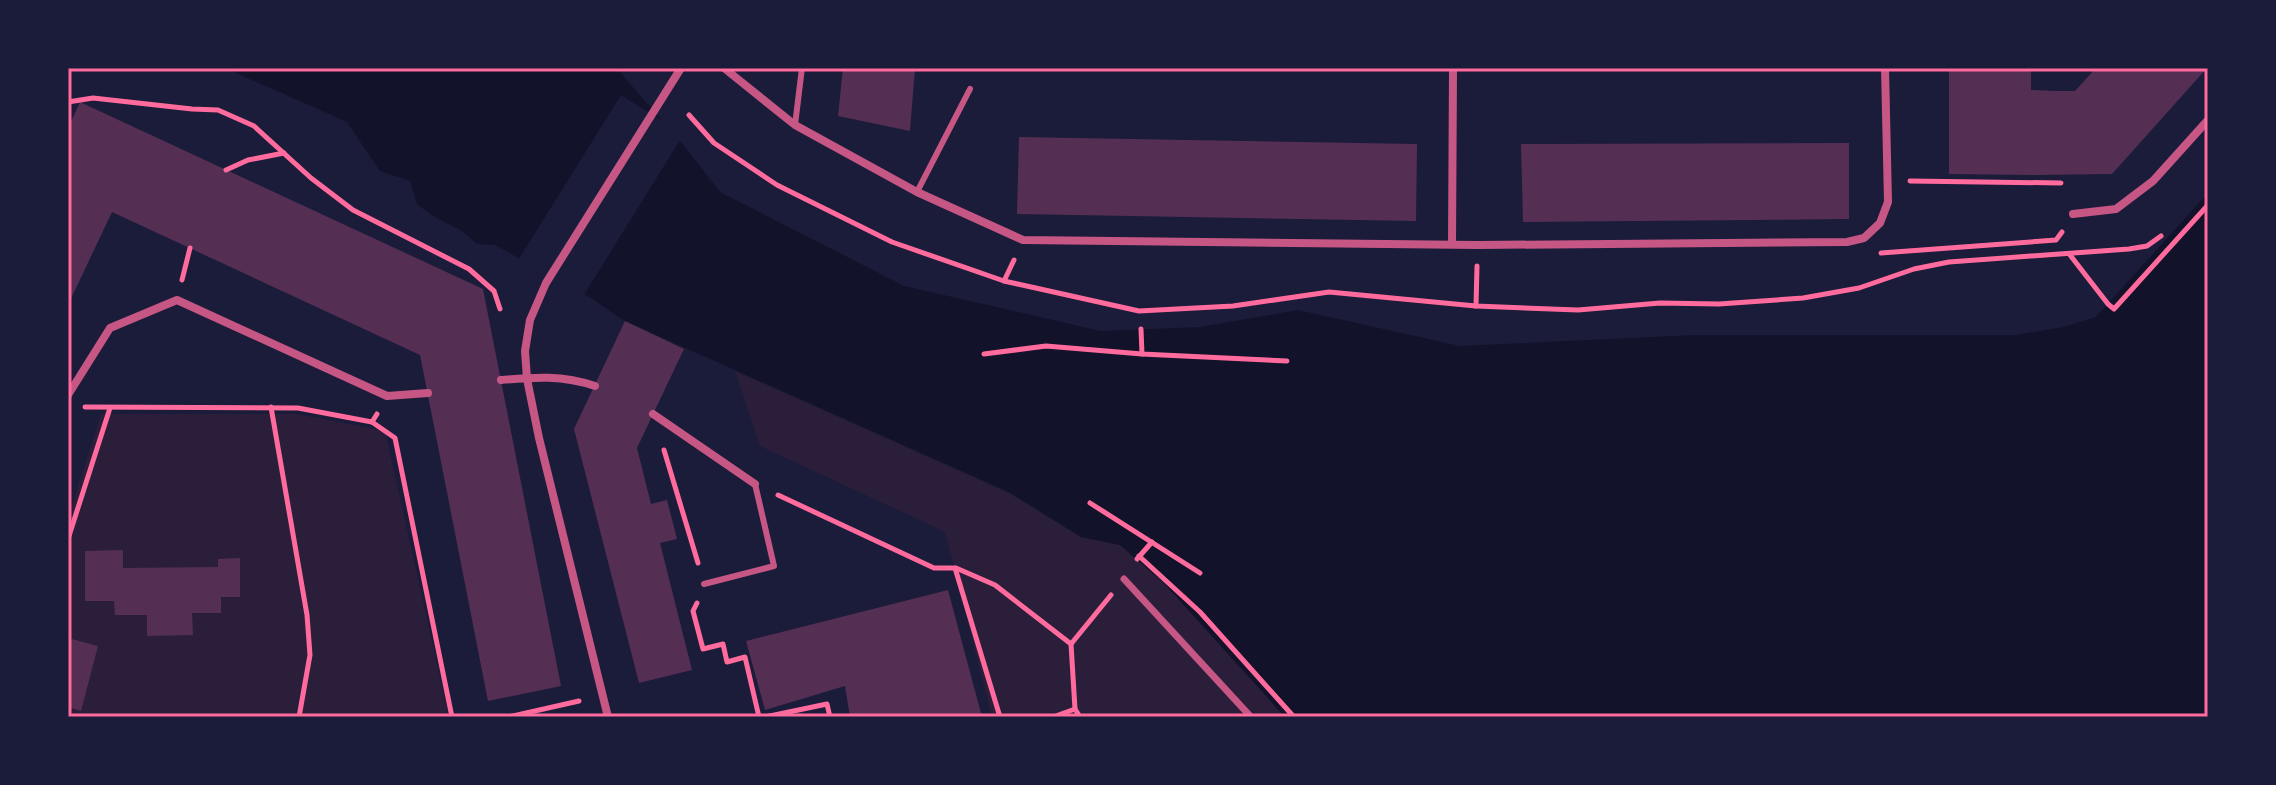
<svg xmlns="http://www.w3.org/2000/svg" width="2276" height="785" viewBox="0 0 2276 785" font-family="'Space Grotesk',sans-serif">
	<rect width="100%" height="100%" fill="#1b1b3a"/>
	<g fill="#2a1e3b">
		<polygon points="735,371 1009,493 1081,537 1120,545 1163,582 1285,717 992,717 945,532 760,446"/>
		<polygon points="101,414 297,414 385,431 449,717 68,717 68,517"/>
	</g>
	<polygon fill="#12122b" points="225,68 616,68 681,142 720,192 904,286 1101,331 1201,327 1298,310 1460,346 1696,335 2017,335 2064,327 2096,317 2208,193 2208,717 1285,717 1163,582 1120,545 1081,537 1009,492 625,321 591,298 495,245 477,244 462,231 433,216 417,204 410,181 380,171 347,122"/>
	<polygon fill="#1b1b3a" points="621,95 674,128 682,137 582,298 517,262"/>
	<g fill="#542f53">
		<polygon points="843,68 915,68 910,131 838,116"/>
		<polygon points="1949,68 2031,68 2031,90 2056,91 2075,91 2096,68 2207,68 2112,174 2037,175 1949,174"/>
		<polygon points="80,102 483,289 561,686 488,701 420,355 112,212 68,305 68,128"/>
		<polygon points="1019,137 1417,144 1416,221 1017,214"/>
		<polygon points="1849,143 1849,219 1523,222 1521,144"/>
		<polygon points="625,321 684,349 637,448 651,504 667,500 677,539 660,543 692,670 639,683 574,429"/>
		<polygon points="123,550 123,568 218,567 218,559 240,558 240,597 221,597 221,613 192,613 193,635 147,636 147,615 115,615 114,601 85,601 85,551"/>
		<polygon points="948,590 982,717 850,717 845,686 765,710 746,641"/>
		<polygon points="68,638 98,646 81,711 68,707"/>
	</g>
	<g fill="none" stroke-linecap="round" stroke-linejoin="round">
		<g stroke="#ff6b9d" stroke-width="5">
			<polyline points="68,102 93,98 192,109 218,110 254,126 311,178 353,210 469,269 494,291 500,309"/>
			<polyline points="689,115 714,143 777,185 892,242 1004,281 1139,311 1233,306 1329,292 1476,306 1578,310 1660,303 1719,304 1803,298 1859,288 1914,269 1949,262 2129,249 2147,246 2161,236"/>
			<polyline points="226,170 248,160 284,153"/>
			<polyline points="1910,181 2061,183"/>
			<polyline points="1881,253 2056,240 2062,232"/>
			<polyline points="2070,255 2108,304 2114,309 2208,205"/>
			<polyline points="182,280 190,248"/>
			<polyline points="1004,281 1014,260"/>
			<polyline points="1476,306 1477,266"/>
			<polyline points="1141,329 1142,354"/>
			<polyline points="984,354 1046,346 1142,354 1287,361"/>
			<polyline points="85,407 298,408 372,422 377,414"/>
			<polyline points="271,407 307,615 310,655 299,717"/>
			<polyline points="372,422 395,438 452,717"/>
			<polyline points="664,450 698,563"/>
			<polyline points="778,495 934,568 955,568 1000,717"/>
			<polyline points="1090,503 1200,573"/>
			<polyline points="68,539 110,408"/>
			<polyline points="1139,556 1200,612 1294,717"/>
			<polyline points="1137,559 1152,542"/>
			<polyline points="956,568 995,585 1071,644 1111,595"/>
			<polyline points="697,603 693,611 703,649 723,644 727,662 745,657 759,717"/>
			<polyline points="1071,644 1075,709"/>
			<polyline points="508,717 579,701"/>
			<polyline points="765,717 827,704 830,717"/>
			<polyline points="1053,717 1075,709 1080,717"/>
		</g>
		<g stroke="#c65784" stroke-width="6">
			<polyline points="795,125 802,68"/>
			<polyline points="917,192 970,89"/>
			<polyline points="704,584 774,566 755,484"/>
		</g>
		<polyline stroke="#c65784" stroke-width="7" points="1124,579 1251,717"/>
		<g stroke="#c65784" stroke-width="8">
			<polyline points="724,68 795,125 917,192 1023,240 1478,245 1847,242 1864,238 1880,223 1888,202 1885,68"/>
			<polyline points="2073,214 2116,209 2153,181 2208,120"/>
			<polyline points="1452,244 1453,68"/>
			<path d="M501 380C534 377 563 375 595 386"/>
			<polyline points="68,395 110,328 177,300 387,396 428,393"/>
			<polyline points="653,414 755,484"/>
			<polyline points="608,717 539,438 527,379 525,351 530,320 546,283 681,68"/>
		</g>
	</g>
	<rect width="2276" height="785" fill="none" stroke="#1b1b3a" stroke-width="140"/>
	<rect x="70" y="70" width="2136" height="645" fill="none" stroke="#ff6b9d" stroke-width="3"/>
</svg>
